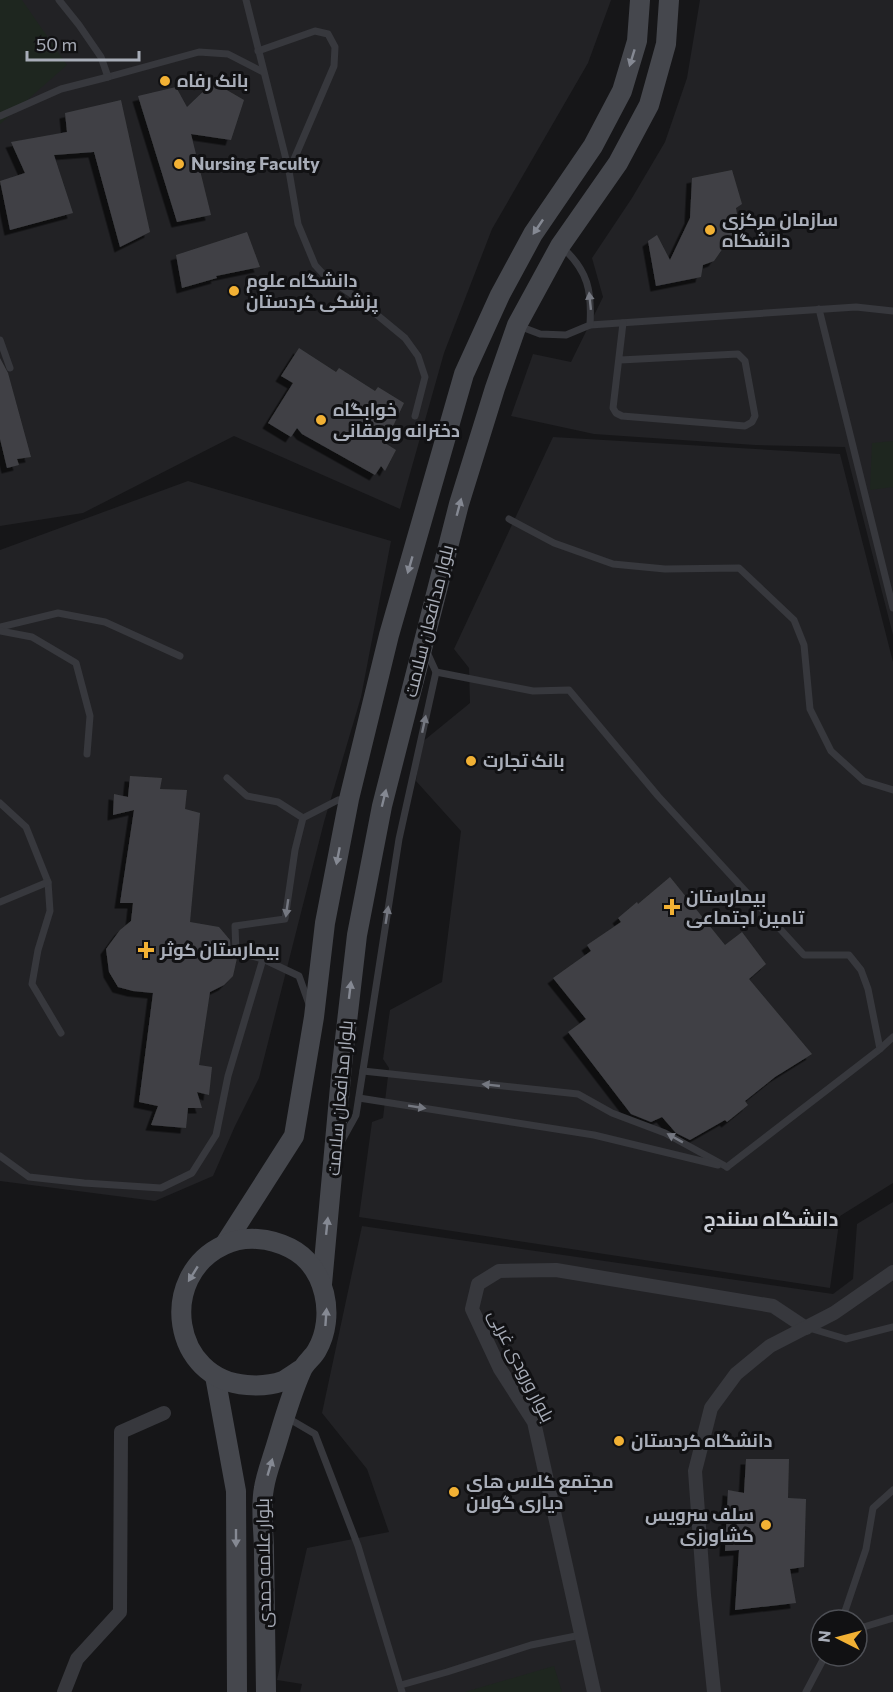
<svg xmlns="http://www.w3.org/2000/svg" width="893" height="1692" viewBox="0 0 893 1692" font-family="Commissioner,Cairo,sans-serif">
	<defs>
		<filter id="shadow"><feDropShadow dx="-5.5" dy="5.5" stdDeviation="0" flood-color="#0009"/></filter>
	</defs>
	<rect width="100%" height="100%" fill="#161618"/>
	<g fill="#222225" fill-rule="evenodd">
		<polygon points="0,0 611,0 588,63 492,229 444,353 400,509 234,436 83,513 0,526"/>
		<polygon points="700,0 893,0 893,635 845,447 755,445 594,434 511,416 533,354 571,362 603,297 592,258 632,198 665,142 687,78"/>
		<polygon points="553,437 840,454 893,662 893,1183 840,1216 830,1288 359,1217 372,1122 383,1118 389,1068 383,1059 390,1010 442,982 461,831 416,781 421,743 470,703 469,668 454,649"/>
		<polygon points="188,481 391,541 361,697 324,822 259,1078 235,1126 213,1176 155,1201 0,1181 0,550"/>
		<path d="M893 1202V1692H300L302 1684 277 1680 307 1548 389 1532 367 1469 322 1413 362 1226 833 1294 853 1279 857 1224ZM821 1620H857V1656H821Z"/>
	</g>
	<g fill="#1e261f">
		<polygon points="0,0 22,0 67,65 0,124"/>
		<polygon points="893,441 893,487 870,490 872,443"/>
		<polygon points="554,1666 562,1692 465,1692"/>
	</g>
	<g fill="#404145" filter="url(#shadow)">
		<polygon points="213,82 244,100 231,140 191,134 211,215 177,222 138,96 176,87 187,107"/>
		<polygon points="121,100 150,232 120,247 94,152 54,155 73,213 10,230 0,181 25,173 11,142 67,132 65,113"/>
		<polygon points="732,170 742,204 736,208 739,225 714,261 703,265 701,277 656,286 648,241 657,235 670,260 690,218 692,178"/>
		<polygon points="247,232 260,267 216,276 217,278 182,288 176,255"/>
		<polygon points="299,348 336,372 339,368 375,391 378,387 404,403 385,443 396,450 385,471 381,466 375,475 302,434 297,428 291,437 268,423 293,383 281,376"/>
		<polygon points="0,358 8,373 31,457 17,459 19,465 7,468 0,439"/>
		<polygon points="130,776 162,778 160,789 187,790 185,809 200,813 190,922 219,927 230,940 231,953 237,958 233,976 224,985 210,992 199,1065 212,1067 209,1095 197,1092 202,1108 188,1108 186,1128 151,1125 158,1106 139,1102 153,993 133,991 118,987 109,972 106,949 120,930 131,921 133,903 120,903 134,810 113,815 114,794 128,797"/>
		<polygon points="670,877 725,945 742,932 766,964 749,979 812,1054 775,1077 745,1101 748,1105 727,1122 725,1120 690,1140 676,1133 662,1117 651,1122 631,1114 568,1032 586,1019 553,978 591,951 587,945 621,922 618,918 637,902 638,904"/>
		<polygon points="746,1459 789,1459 788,1498 806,1499 804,1567 790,1569 796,1603 735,1610 739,1550 725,1551 728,1490 744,1493"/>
	</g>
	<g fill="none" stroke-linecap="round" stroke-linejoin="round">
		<g stroke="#37383d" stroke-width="7">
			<polyline points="59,0 79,25 101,57 108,77 199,52 228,54 263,72"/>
			<polyline points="246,0 289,171 298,224 315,265 326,277 353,295 405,338 418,356 425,377 415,416"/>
			<polyline points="258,51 315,31 328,34 335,47 334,66 289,171"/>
			<polyline points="0,116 61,89 108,77"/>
			<polyline points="819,309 893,608"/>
			<polyline points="590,325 856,307 893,311"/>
			<path d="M519 326 540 334 566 335 590 325C592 291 588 271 563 248"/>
			<polyline points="0,340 10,368"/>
			<polyline points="620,360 738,354 745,361 755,416 752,422 745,426 622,416 616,413 613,408 623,323"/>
			<polyline points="509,519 554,543 613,564 665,569 739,568 794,620 804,645 810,709 831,751 864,781 893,790"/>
			<polyline points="0,627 58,613 105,622 180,656"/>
			<polyline points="0,631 32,637 76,663 90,716 87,754"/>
			<polyline points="436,672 533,691 569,690 658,796 804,955 849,955 861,970 868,989 880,1049 727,1167"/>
			<polyline points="227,778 247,796 278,802 303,818"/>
			<polyline points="0,803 26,827 48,882 50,911 38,950 32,984 61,1033"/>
			<polyline points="0,902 48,882"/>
			<polyline points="309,1004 299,976 263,959 236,952 235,926 285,919 295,850 303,818 338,800 346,799"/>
			<polyline points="880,1049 893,1037"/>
			<polyline points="363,1071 578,1094 612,1113 665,1133 727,1167"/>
			<polyline points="359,1098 594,1135 718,1165"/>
			<polyline points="341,1142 356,1115 399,839 436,672 426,650"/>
			<polyline points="0,1156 29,1177 84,1183 161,1188 192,1173 216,1135 228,1076 263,959"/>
			<polyline points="809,1328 846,1339 893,1327"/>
			<polyline points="286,1417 315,1434 358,1546 402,1692"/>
			<polyline points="842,1620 866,1549 873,1508 893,1490"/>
			<polyline points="857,1629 893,1618"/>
			<polyline points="401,1685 447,1672 531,1645 581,1635"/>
			<polyline points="806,1692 825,1656"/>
		</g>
		<g stroke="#37383d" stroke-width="14">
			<polyline points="64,1692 77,1659 120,1612 121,1432 164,1413"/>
			<polyline points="594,1692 534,1422 500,1369 472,1309 478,1284 499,1271 556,1270 773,1306 806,1328"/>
			<polyline points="714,1692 704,1595 695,1471 711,1408 736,1374 770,1346 834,1313 893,1272"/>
		</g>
		<g stroke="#45474d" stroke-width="20">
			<polyline points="225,1244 294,1136 314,1017 325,923 349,799 389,635 464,374 500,295 533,234 593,146 622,91 637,41 640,0"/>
			<polyline points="322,1284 342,1065 357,935 382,806 459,504 495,388 517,325 560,246 618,163 649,105 666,44 669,0"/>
			<polyline points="215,1376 236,1491 237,1692"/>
			<path d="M266 1692C265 1645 265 1598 264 1552 264 1532 260 1508 264 1488 266 1475 271 1462 275 1449 283 1423 290 1397 301 1372 304 1363 313 1358 317 1350 336 1317 326 1266 290 1248 270 1238 245 1235 224 1245 157 1276 172 1380 247 1385 259 1386 272 1385 283 1381 289 1378 296 1372 302 1369"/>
		</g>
	</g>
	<defs><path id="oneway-solid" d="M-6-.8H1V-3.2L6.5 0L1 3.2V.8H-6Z" transform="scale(1.5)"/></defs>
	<g fill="#858993">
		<use href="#oneway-solid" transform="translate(632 58) rotate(107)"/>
		<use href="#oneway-solid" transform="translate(538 227) rotate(124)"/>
		<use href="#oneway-solid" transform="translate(459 507) rotate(-75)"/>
		<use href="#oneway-solid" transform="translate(410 565) rotate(106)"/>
		<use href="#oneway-solid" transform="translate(384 798) rotate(-76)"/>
		<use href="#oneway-solid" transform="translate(338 856) rotate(101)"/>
		<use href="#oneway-solid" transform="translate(350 990) rotate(-83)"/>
		<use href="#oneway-solid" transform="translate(327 1226) rotate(-84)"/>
		<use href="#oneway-solid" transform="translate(193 1274) rotate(122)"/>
		<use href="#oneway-solid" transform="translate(326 1317) rotate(-86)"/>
		<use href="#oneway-solid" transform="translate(270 1467) rotate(-74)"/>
		<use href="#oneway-solid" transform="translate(236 1538) rotate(90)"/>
	</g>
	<g fill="#757881">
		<use href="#oneway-solid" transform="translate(590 301) rotate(-96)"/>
		<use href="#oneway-solid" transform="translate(424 724) rotate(-78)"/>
		<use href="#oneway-solid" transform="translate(287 908) rotate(98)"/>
		<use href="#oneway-solid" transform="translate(387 915) rotate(-81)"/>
		<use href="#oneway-solid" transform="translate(491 1085) rotate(-174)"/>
		<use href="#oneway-solid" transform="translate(417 1107) rotate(9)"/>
		<use href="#oneway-solid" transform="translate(675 1138) rotate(-151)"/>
	</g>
	<g fill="#f2b134" stroke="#111113" stroke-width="2">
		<circle cx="165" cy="81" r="6"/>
		<circle cx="179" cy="164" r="6"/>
		<circle cx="710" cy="230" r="6"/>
		<circle cx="234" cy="291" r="6"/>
		<circle cx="321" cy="420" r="6"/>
		<circle cx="471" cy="761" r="6"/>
		<path d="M669 898h6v6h6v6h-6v6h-6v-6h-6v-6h6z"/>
		<path d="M143 941h6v6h6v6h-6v6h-6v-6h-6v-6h6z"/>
		<circle cx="619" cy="1441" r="6"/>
		<circle cx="454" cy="1492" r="6"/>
		<circle cx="766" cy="1525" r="6"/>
	</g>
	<g text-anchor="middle" stroke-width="6" stroke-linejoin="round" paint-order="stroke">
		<g font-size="18" font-weight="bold" fill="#a8adb8" stroke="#111113" text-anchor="start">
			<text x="177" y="87">بانک رفاه</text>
			<text x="191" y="170">Nursing Faculty</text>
			<text x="722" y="226">سازمان مرکزی<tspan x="722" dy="21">دانشگاه</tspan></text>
			<text x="246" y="287">دانشگاه علوم<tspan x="246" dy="21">پزشکی کردستان</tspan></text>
			<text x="333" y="416">خوابگاه<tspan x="333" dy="21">دخترانه ورمقانی</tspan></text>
			<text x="483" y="767">بانک تجارت</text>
			<text x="686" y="903">بیمارستان<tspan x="686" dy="21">تامین اجتماعی</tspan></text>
			<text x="160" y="956">بیمارستان کوثر</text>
			<text x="631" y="1447">دانشگاه کردستان</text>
			<text x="466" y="1488">مجتمع کلاس های<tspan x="466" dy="21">دیاری گولان</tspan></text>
			<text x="754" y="1521" text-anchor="end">سلف سرویس<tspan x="754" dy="21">کشاورزی</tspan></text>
		</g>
		<g font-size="18" fill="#a8adb8" stroke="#111113">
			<text transform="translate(429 621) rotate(-76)" y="6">بلوار مدافعان سلامت</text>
			<text transform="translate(340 1098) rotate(-85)" y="6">بلوار مدافعان سلامت</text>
			<text transform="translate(521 1366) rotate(63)" y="6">بلوار ورودی غربی</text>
			<text transform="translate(264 1563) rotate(-91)" y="6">بلوار علامه حمدی</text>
		</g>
		<g font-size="20" font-weight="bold" fill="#c9ccd4" stroke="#111113">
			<text x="771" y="1226">دانشگاه سنندج</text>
		</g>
	</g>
	<g transform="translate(839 1638) rotate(276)"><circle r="28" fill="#111113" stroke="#4d4f55" stroke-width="1.5"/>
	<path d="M0-4.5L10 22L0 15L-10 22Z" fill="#f2b134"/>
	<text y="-9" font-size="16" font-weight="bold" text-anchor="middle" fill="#a8adb8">N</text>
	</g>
	<path d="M27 51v9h112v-9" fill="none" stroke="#a8adb8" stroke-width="3"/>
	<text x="36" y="51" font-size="18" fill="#a8adb8" stroke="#111113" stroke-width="4.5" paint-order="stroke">50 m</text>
</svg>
